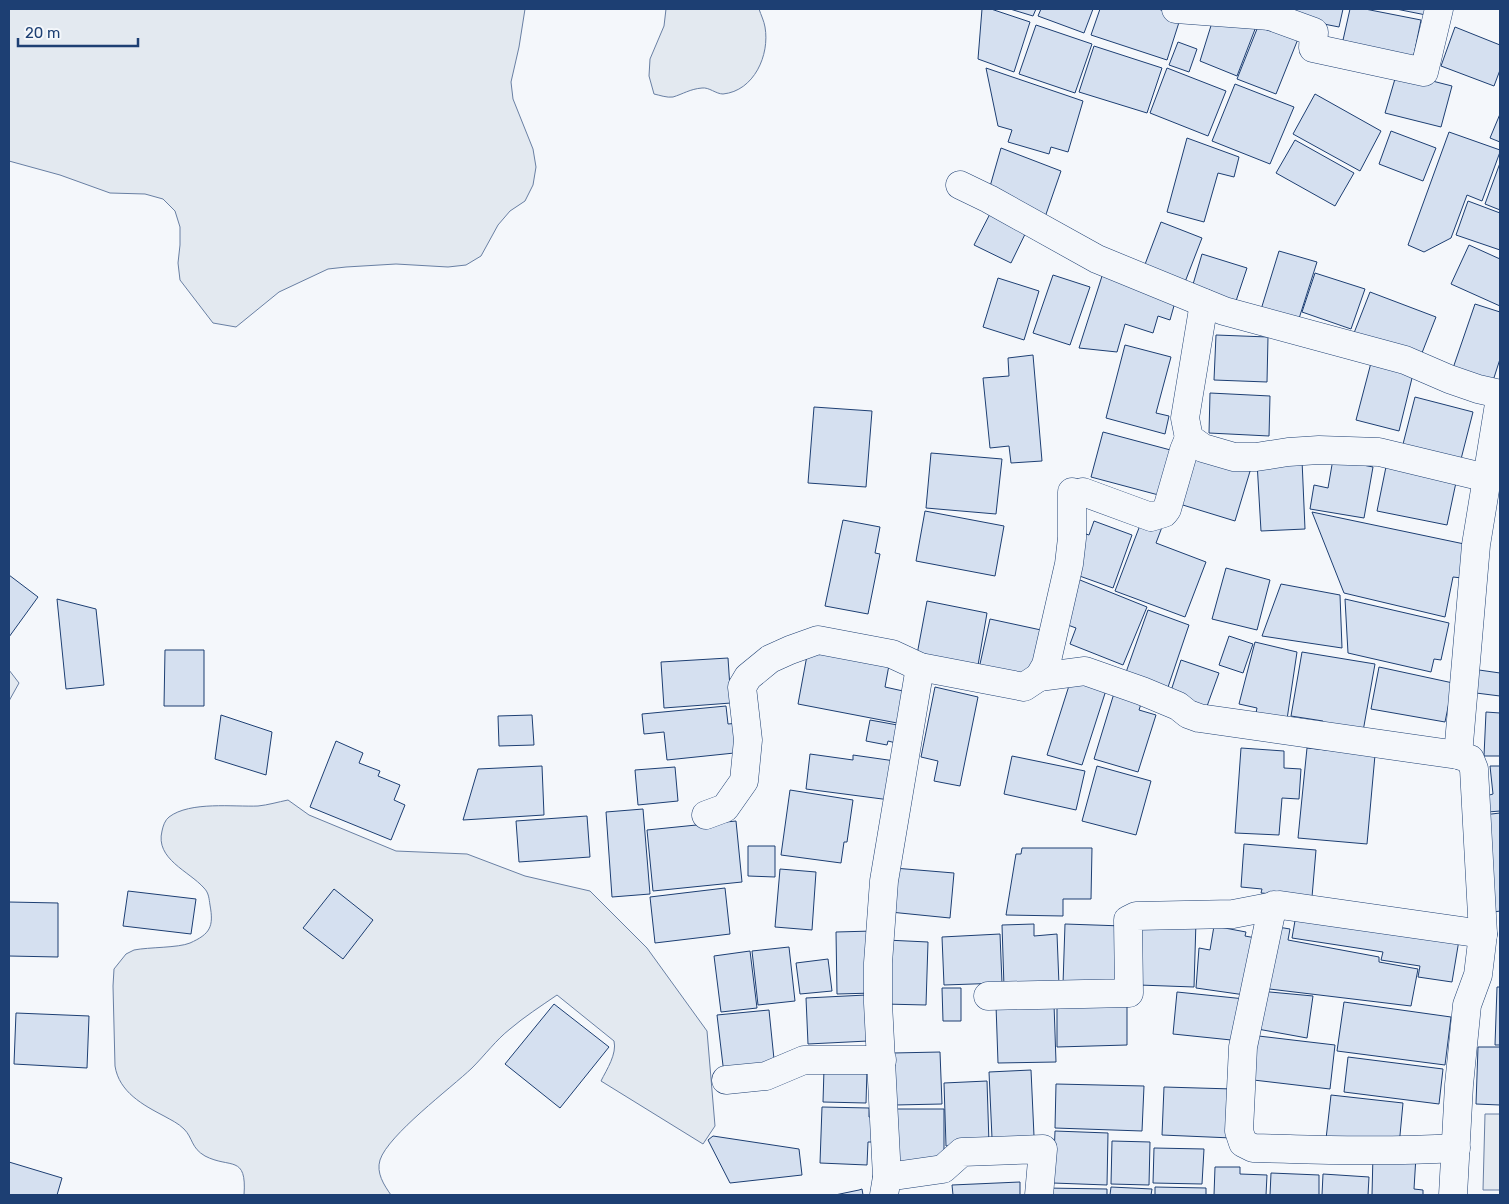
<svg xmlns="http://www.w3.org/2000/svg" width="1509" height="1204" viewBox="0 0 1509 1204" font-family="Rubik,sans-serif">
	<rect width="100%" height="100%" fill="#f4f7fb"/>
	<g fill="#e3e9f0" stroke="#687fa3">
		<polygon points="9,9 525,9 519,47 511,82 513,99 533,149 536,167 533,185 525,201 510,211 498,225 481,256 466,265 448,267 396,264 346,267 328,269 279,292 236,327 213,323 180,280 178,263 180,245 180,227 175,211 163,199 145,194 110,193 60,175 9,161"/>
		<path d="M666 9H759C761 15 764 21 765 27 770 55 754 91 723 94 716 94 709 87 702 88 690 89 683 94 673 97 667 98 659 95 654 94L649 76 650 59 664 26Z"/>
		<polygon points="9,670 19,683 9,701"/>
		<path d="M288 800 309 815 396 851 467 854 525 876 590 891 647 948 707 1031 715 1126 703 1144 601 1081C607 1069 617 1054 614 1041L557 995C541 1006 524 1017 510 1029 496 1040 485 1055 472 1068 451 1088 388 1135 380 1160 376 1173 384 1185 391 1195H244C247 1154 230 1169 205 1156 191 1148 193 1138 184 1129 178 1123 171 1120 164 1116 143 1105 119 1092 115 1066L113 986 114 969 126 954 134 950C149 947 178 948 190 943 210 934 214 927 210 905 209 899 209 893 204 888 189 871 155 859 162 831 163 826 165 820 169 817 190 801 234 807 258 806 268 805 278 802 288 800Z"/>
		<polygon points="1485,1114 1500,1114 1500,1190 1483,1190"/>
	</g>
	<g fill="#d5e0f0" stroke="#1d3f73">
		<polygon points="982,9 991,9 1030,22 1014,72 978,59"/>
		<polygon points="1010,9 1036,9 1033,16"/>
		<polygon points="1041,9 1093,9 1084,33 1038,16"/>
		<polygon points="1100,9 1158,9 1181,16 1167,60 1091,35"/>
		<polygon points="1280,9 1343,9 1339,27 1278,15"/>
		<polygon points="1350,9 1365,9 1421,20 1412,64 1341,49"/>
		<polygon points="1396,9 1428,9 1426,15"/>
		<polygon points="1214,16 1257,24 1237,76 1200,61"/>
		<polygon points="1261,19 1300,34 1276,94 1237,79"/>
		<polygon points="1036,25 1092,44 1075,93 1019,74"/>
		<polygon points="1455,27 1500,45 1500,70 1494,86 1441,66"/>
		<polygon points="1178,42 1197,49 1189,72 1169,65"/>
		<polygon points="1094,46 1162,68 1147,113 1079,92"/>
		<polygon points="986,68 1083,101 1068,152 1051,147 1049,154 1008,142 1012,130 998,126"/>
		<polygon points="1167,68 1226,91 1208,136 1150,113"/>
		<polygon points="1397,72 1452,86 1441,127 1385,113"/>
		<polygon points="1235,84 1294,107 1270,164 1212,141"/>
		<polygon points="1315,94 1381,131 1360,171 1293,134"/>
		<polygon points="1500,114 1500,142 1490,138"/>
		<polygon points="1391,131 1436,148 1423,181 1379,164"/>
		<polygon points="1449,132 1500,150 1500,152 1482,201 1467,195 1451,238 1424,252 1408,245"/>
		<polygon points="1187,138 1239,157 1234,177 1218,173 1204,222 1167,212"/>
		<polygon points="1295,140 1354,173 1335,206 1276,173"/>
		<polygon points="1001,148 1061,171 1044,220 989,190"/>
		<polygon points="1500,163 1500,210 1485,204"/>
		<polygon points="1468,201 1500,213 1500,250 1456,235"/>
		<polygon points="993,208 1029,226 1011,263 974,245"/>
		<polygon points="1161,222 1202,238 1185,282 1144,267"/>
		<polygon points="1469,245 1500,259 1500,306 1451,284"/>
		<polygon points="1279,251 1317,262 1296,328 1259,316"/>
		<polygon points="1202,254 1247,268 1235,304 1191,291"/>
		<polygon points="1103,273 1177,295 1170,320 1158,316 1153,333 1125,324 1117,352 1079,348"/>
		<polygon points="1315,273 1365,289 1351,329 1302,312"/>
		<polygon points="1053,275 1090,287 1070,345 1033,333"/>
		<polygon points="998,278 1039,291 1024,340 983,327"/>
		<polygon points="1370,292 1436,317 1420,358 1354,333"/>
		<polygon points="1475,304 1500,312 1500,359 1491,387 1451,374"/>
		<polygon points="1216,335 1268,337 1267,382 1214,380"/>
		<polygon points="1125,345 1171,357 1156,413 1169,416 1165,434 1106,418"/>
		<polygon points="1033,355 1042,461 1011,463 1009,446 990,448 983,378 1009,376 1008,358"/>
		<polygon points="1372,359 1414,370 1399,431 1356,420"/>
		<polygon points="1210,393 1270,396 1269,436 1209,433"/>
		<polygon points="1415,397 1473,412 1459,467 1401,452"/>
		<polygon points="814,407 872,411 866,487 808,483"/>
		<polygon points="1103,432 1178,452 1166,497 1091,477"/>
		<polygon points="1189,450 1251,468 1235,521 1173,502"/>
		<polygon points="931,453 1002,459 996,514 926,508"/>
		<polygon points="1388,457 1458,473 1447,525 1377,511"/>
		<polygon points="1333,459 1373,467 1364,518 1310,509 1314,485 1328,488"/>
		<polygon points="1302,460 1305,529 1261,531 1257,462"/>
		<polygon points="925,511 1004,526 995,576 916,561"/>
		<polygon points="1312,512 1469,545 1462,578 1453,577 1445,617 1344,593"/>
		<polygon points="843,520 880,527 875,553 880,554 868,614 825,606"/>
		<polygon points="1142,520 1162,527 1156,543 1206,562 1185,617 1115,591"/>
		<polygon points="1094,521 1132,535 1113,588 1074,574 1080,532 1089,535"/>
		<polygon points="1226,568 1270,580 1257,630 1212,619"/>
		<polygon points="9,575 38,597 9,637"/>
		<polygon points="1075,578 1147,607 1123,665 1070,644 1076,628 1057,621"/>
		<polygon points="1281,584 1340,595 1342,648 1262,636"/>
		<polygon points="57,599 96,609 104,685 66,689"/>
		<polygon points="1345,599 1449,623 1441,660 1434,659 1431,672 1348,653"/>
		<polygon points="927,601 987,613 977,671 916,660"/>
		<polygon points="1148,610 1189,625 1166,693 1124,678"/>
		<polygon points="990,619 1041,630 1030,678 978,673"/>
		<polygon points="1229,636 1253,644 1243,673 1219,665"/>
		<polygon points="1255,642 1297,652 1286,726 1255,718 1257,708 1239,704"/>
		<polygon points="165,650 204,650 204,706 164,706"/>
		<polygon points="808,650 889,665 885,687 903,691 897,723 798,704"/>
		<polygon points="1302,652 1375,664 1362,737 1322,731 1323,721 1291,716"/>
		<polygon points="728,658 731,703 664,708 661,662"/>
		<polygon points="1181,660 1219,673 1206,709 1169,697"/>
		<polygon points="1379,667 1453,683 1445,722 1371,709"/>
		<polygon points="1479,670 1500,673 1500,696 1476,693"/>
		<polygon points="1073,673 1108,684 1082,765 1047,755"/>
		<polygon points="935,687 978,697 960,786 934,781 938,761 921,757"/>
		<polygon points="1115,690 1143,698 1139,710 1156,715 1138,772 1094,759"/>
		<polygon points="726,706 728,724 740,723 744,752 667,760 664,732 644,734 642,714"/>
		<polygon points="1486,712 1500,713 1500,756 1484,756"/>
		<polygon points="221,715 272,732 266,775 215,759"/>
		<polygon points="532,715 534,745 499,746 498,716"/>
		<polygon points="870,720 903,726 900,744 888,741 887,745 866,741"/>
		<polygon points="336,741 363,753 359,763 380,771 378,776 400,785 394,800 405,805 391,840 310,807"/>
		<polygon points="1241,748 1284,751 1284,768 1301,769 1299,799 1282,798 1279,835 1235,833"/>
		<polygon points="1307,748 1375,755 1367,844 1298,838"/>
		<polygon points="810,754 853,760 853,755 895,761 890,800 806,789"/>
		<polygon points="1012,756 1085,771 1076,810 1004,794"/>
		<polygon points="542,766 544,815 463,820 478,769"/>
		<polygon points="1097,766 1151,781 1136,835 1082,821"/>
		<polygon points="1490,766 1500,766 1500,811 1488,812 1486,796 1493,794"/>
		<polygon points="675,767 678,801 638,805 635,770"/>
		<polygon points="790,790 853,800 847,842 844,842 841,863 781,855"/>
		<polygon points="643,809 650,894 612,897 606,812"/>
		<polygon points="1500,813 1500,911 1494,912 1483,815"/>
		<polygon points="587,816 590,857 519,862 516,821"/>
		<polygon points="736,821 742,882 653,891 647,830"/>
		<polygon points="1244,844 1316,850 1312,897 1261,893 1262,889 1241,887"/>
		<polygon points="748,846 775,846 775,877 748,876"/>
		<polygon points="1022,848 1092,848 1091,899 1063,899 1063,916 1006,915 1016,854 1021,854"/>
		<polygon points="894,868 954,873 950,918 890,912"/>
		<polygon points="780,869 816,872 812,930 775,927"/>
		<polygon points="725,888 730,934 655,943 650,897"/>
		<polygon points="334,889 373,920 343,959 303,928"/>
		<polygon points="128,891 196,899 191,934 123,926"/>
		<polygon points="9,902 58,903 58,957 9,956"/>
		<polygon points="1296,915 1459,940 1452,982 1418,977 1420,966 1381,960 1383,952 1292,938"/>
		<polygon points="1141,919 1196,921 1194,987 1139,985"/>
		<polygon points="1034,924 1034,936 1057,934 1059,985 1004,987 1002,925"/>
		<polygon points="1065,924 1123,926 1121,986 1063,984"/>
		<polygon points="1214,926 1246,932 1245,936 1261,939 1252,996 1196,988 1199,948 1210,950"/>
		<polygon points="1272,926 1290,929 1288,940 1379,957 1379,962 1418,969 1411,1006 1261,988"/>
		<polygon points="873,931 874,993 837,994 836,932"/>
		<polygon points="1000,934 1002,983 944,985 942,937"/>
		<polygon points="886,940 928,942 926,1005 884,1004"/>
		<polygon points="789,947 795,1001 758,1005 752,951"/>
		<polygon points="750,951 757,1008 721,1012 714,956"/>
		<polygon points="828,959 832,991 800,994 796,963"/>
		<polygon points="1497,987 1500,987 1500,1045 1495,1045"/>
		<polygon points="942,988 961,988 961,1021 943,1021"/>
		<polygon points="1259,991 1313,996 1307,1038 1252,1028"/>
		<polygon points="1177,992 1245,999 1241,1041 1173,1034"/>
		<polygon points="866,995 868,1041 808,1044 806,998"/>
		<polygon points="1127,998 1127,1045 1057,1047 1057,1000"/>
		<polygon points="1344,1002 1451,1017 1445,1065 1337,1051"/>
		<polygon points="554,1004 609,1047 560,1108 505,1064"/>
		<polygon points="1054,1004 1056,1062 998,1063 996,1005"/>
		<polygon points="769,1010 775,1069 724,1074 717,1015"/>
		<polygon points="16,1013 89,1016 87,1068 14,1064"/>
		<polygon points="1250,1035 1335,1045 1330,1089 1245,1079"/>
		<polygon points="1478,1047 1500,1047 1500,1105 1476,1104"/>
		<polygon points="940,1052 942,1104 895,1105 893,1053"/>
		<polygon points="1348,1057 1443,1069 1439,1104 1344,1092"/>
		<polygon points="824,1069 867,1070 866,1103 823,1102"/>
		<polygon points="1031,1070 1034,1136 992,1138 989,1072"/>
		<polygon points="987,1081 989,1144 946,1146 944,1083"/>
		<polygon points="1056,1084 1144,1086 1142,1131 1055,1128"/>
		<polygon points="1164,1087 1233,1089 1232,1138 1162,1135"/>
		<polygon points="1331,1095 1403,1103 1399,1146 1326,1139"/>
		<polygon points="822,1107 869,1108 869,1117 883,1117 882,1142 868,1142 867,1165 820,1163"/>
		<polygon points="890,1109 944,1109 944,1164 891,1165"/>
		<polygon points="1055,1131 1108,1133 1107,1185 1053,1183"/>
		<polygon points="713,1136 799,1149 802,1175 730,1183 708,1140"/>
		<polygon points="1112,1141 1150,1142 1149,1185 1111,1184"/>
		<polygon points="1154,1148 1204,1149 1202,1184 1153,1183"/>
		<polygon points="1373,1154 1416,1156 1414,1189 1423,1190 1423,1195 1372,1195"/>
		<polygon points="9,1162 62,1178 57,1195 9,1195"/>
		<polygon points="1215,1167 1240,1167 1240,1174 1267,1175 1266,1195 1214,1195"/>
		<polygon points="1271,1173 1319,1175 1319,1195 1270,1195"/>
		<polygon points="1323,1174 1369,1177 1368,1195 1322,1195"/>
		<polygon points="1020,1182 1020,1195 953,1195 952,1185"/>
		<polygon points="1111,1187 1152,1189 1151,1195 1110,1195"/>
		<polygon points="1155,1187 1206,1188 1206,1195 1155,1195"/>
		<polygon points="1046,1188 1107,1189 1107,1195 1046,1195"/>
		<polygon points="862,1189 863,1195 835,1195 859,1190"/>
	</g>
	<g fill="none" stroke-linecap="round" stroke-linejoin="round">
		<g stroke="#1d3f73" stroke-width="29">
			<g id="minor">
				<polyline points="1176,9 1270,16"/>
				<polyline points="1272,9 1270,16 1314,32 1313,48 1424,72 1439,9"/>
				<polyline points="960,185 989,199 1097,259 1224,311 1405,360 1449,379 1478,389 1500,394"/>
				<polyline points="1204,303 1185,418 1189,438 1203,448 1234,457 1256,457 1288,452 1319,450 1379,452 1487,478"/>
				<polyline points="1083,492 1151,517 1164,513 1167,509 1184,450 1189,438"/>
				<polyline points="1039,677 1085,671 1142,691 1178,706 1188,714 1199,718 1458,755 1470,759 1474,769 1483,934 1478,975 1467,1005 1459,1085 1453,1195"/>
				<polyline points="1458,755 1476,545 1500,398"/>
				<polyline points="706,815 725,808 744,781 748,740 742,687 748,677 770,659 790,650 818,640 892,654 920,667 1024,687 1039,677 1046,665 1069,564 1072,538 1072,492"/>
				<path d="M1274 905 1270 918 1243 1047 1239 1131 1243 1143 1253 1148C1321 1150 1388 1152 1456 1148"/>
				<polyline points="988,996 1129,993 1128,920 1136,916 1233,914 1280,905 1483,934"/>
				<polyline points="726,1080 766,1076 804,1060 882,1060"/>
				<polyline points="887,1177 943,1169 962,1152 1043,1149 1039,1195"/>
				<polyline points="884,1195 887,1177 878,1003 878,963 884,881 920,667"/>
			</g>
		</g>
		<use href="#minor" stroke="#f4f7fb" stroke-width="28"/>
	</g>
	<rect width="1509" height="1204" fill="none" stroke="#1d3f73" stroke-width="20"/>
	<path d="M18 38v8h120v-8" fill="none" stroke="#1d3f73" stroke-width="2.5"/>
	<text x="25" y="38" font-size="15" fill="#1d3f73" stroke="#f4f7fb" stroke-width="4" paint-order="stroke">20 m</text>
</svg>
